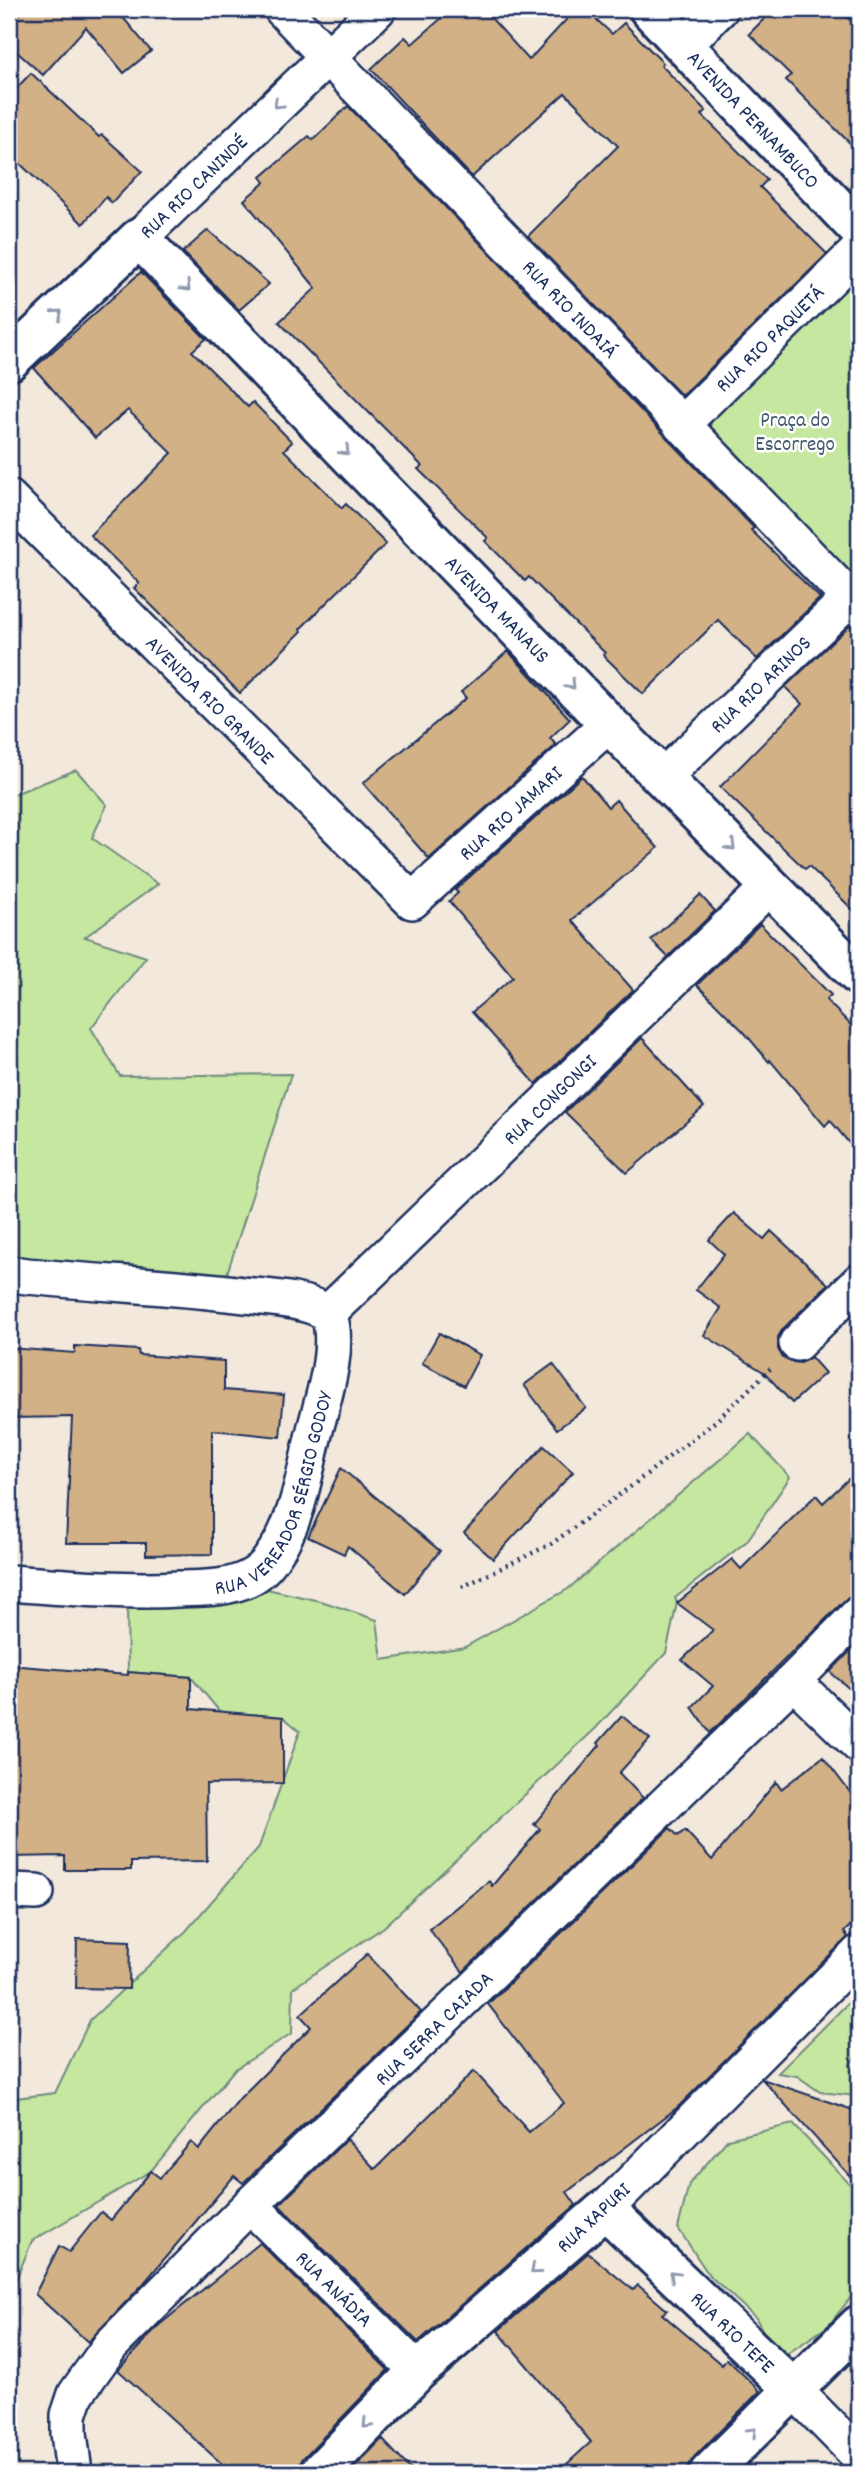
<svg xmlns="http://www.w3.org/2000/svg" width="868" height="2482" viewBox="0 0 868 2482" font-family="Dekko,sans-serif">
	<rect width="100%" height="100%" fill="#f2e8db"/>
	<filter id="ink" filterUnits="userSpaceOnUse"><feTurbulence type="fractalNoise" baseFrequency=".0143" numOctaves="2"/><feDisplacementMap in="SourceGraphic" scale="14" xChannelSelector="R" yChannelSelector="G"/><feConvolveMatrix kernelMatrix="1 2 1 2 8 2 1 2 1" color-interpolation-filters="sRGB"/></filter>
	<g filter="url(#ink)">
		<g fill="#c5e7a0" stroke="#708b7f" stroke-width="2">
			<polygon points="859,275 859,574 852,576 709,429 712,420"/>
			<polygon points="76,770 107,805 92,838 158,884 85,937 146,957 91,1028 120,1076 291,1074 225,1280 9,1281 9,796"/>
			<polygon points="750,1434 790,1477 747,1541 675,1598 677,1603 666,1653 595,1729 384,1927 293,1988 292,2033 234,2070 151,2171 32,2241 9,2296 9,2099 55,2093 90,2020 186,1931 259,1847 300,1731 283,1717 220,1712 191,1677 128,1672 127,1606 267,1589 324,1602 377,1620 382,1660 465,1647 568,1589"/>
			<polygon points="859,1992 859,2052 850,2065 859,2070 859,2086 856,2096 820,2092 797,2076 778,2073"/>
			<polygon points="793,2124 859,2194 859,2287 828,2326 778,2360 756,2318 709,2275 678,2228 689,2184 728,2139"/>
		</g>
		<g fill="#d3b186" stroke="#1b2f5e" stroke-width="2">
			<polygon points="24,9 116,9 151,51 124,73 86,27 43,75 9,45 9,26"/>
			<polygon points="452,9 483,9 529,60 576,9 585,9 612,34 624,23 663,63 661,65 706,111 702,115 767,180 760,187 827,254 682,396 528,236 618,146 565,93 472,177 371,69 405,37 412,44"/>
			<polygon points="774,9 839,9 859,29 859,152 786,80 791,75 749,34"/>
			<polygon points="31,73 99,137 102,135 142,171 112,203 106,197 83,224 9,153 9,96"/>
			<polygon points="348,106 754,528 751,530 820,598 757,659 718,620 643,694 603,655 605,653 529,577 525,581 485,541 488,538 418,469 422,466 279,322 316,288 244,200 265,182 261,177 309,136 313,140"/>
			<polygon points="208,230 269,284 239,310 183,252"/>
			<polygon points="141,272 206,339 192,351 248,407 253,402 292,442 284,450 342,508 346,504 386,544 300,629 302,631 240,693 134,588 139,583 90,535 172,453 128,410 95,438 34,368"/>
			<polygon points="850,625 859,628 859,916 809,866 805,869 720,787 802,704 785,687"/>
			<polygon points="508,651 570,719 550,738 556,745 429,859 363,783 466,698 461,692"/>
			<polygon points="582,776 608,807 616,800 658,848 572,920 633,990 536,1084 472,1012 513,977 449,901 458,893 455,890"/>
			<polygon points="700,895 715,911 668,957 651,940"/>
			<polygon points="760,924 831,995 826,1000 859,1033 859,1155 830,1120 825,1126 770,1060 769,1062 744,1032 697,985"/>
			<polygon points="642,1038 704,1107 627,1173 565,1112"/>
			<polygon points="734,1213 764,1239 771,1231 828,1284 783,1329 778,1337 778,1349 783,1358 792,1362 801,1363 811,1357 825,1373 792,1403 765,1373 704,1335 721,1308 696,1290 724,1254 709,1240"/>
			<polygon points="439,1333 480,1355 464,1386 422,1363"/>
			<polygon points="75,1346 138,1350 139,1355 224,1361 224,1390 284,1395 280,1437 212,1430 212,1554 146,1555 146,1543 66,1543 72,1417 9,1418 9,1348 75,1353"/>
			<polygon points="553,1364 586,1408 557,1429 524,1385"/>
			<polygon points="544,1446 573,1472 493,1559 464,1533"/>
			<polygon points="341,1468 440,1551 405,1594 348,1546 344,1554 308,1537"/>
			<polygon points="859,1469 859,1594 853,1595 845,1600 710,1733 692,1707 713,1686 682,1660 713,1630 677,1603 732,1559 741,1569 816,1495 823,1503"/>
			<polygon points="859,1642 859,1697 830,1672"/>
			<polygon points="9,1665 128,1675 128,1672 191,1677 191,1709 283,1717 283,1783 206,1784 207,1861 131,1862 131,1870 65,1870 65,1856 9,1857"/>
			<polygon points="622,1716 650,1739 619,1773 643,1798 463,1972 429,1929 489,1881 492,1886 540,1829 534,1824 600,1745 598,1743"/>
			<polygon points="823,1757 859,1804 859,1917 844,1932 848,1937 678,2107 567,2192 576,2205 418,2342 279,2205 347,2139 375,2169 474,2071 529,2132 564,2103 488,2004 670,1828 678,1836 685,1830 712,1860 776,1782 781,1789"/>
			<polygon points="77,1939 130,1941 129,1989 76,1988"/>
			<polygon points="367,1954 421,2012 243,2183 234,2176 144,2283 88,2342 35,2294 59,2246 69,2252 101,2212 111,2220 151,2171 160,2178 191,2142 199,2149 240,2098 311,2027 300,2015"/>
			<polygon points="762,2079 859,2112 859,2186"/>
			<polygon points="260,2243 388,2370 303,2458 298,2467 298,2473 232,2473 118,2370 158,2326"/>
			<polygon points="588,2253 633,2290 638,2285 667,2310 662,2314 722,2365 727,2359 760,2391 694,2457 688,2467 688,2473 557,2473 591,2442 498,2331"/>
			<polygon points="382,2439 414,2473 349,2473"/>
		</g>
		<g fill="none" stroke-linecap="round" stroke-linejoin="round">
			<g stroke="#1b2f5e" stroke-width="40">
				<g id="minor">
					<path id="s1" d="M282 9 859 608"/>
					<polyline points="684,45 720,9"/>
					<path id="s2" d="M139 238 378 9"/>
					<path id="s3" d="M681 425 859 250"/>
					<path id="s4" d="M9 498 412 901 609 724"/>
					<path id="s5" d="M662 778 859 589"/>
					<path d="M9 1274C87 1283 166 1285 244 1295 272 1298 304 1299 328 1313"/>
					<path id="s6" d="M328 1313 770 886"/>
					<polyline points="797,1343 859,1282"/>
					<path id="s7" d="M9 1583C66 1587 122 1592 179 1589 202 1588 226 1589 247 1579 258 1574 268 1564 274 1554 297 1522 304 1476 313 1438 321 1404 342 1347 328 1313"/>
					<polyline points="793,1681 859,1745"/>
					<polyline points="9,1891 36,1892"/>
					<path id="s8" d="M250 2205 418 2371"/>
					<polyline points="605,2209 859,1953"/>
					<polyline points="794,2390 859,2456"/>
					<path id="s9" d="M74 2473 69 2433V2415L76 2394 111 2345 250 2205 793 1681 859 1614"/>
				</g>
			</g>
			<g stroke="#1b2f5e" stroke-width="44">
				<g id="secondary">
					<path id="s10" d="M649 9 859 230"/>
					<path id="s11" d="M9 361 139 238 609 724 859 976"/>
					<path id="s12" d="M319 2473 418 2371 605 2209 794 2390"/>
					<polyline points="709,2473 859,2325"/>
				</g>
			</g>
			<polyline stroke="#1b2f5e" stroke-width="4.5" stroke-dasharray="2 5" stroke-linecap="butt" points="462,1587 551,1544 630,1487 717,1420 771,1368"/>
			<use href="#minor" stroke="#fff" stroke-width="35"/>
			<use href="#secondary" stroke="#fff" stroke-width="38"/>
		</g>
		<defs><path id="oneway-chevron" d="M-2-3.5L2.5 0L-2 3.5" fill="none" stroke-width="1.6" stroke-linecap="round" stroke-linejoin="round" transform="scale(1.75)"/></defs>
		<g stroke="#8d97ae">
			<use href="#oneway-chevron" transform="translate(278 104) rotate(136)"/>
			<use href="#oneway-chevron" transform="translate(186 287) rotate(46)"/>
			<use href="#oneway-chevron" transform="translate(58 314) rotate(-43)"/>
			<use href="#oneway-chevron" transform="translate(345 451) rotate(46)"/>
			<use href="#oneway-chevron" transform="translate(571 685) rotate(46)"/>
			<use href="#oneway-chevron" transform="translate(731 846) rotate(45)"/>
			<use href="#oneway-chevron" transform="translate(535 2270) rotate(139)"/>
			<use href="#oneway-chevron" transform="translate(674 2275) rotate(-136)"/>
			<use href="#oneway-chevron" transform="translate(367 2424) rotate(134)"/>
			<use href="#oneway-chevron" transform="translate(752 2432) rotate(-45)"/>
		</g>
	</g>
	<g text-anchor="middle" stroke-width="5" stroke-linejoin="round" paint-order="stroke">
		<g font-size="21" fill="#1b2f5e" stroke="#fff">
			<text dy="7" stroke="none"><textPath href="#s10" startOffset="152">AVENIDA PERNAMBUCO</textPath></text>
			<text dy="7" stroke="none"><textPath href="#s2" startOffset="75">RUA RIO CANINDÉ</textPath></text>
			<text dy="7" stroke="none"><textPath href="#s1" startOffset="416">RUA RIO INDAIÁ</textPath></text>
			<text dy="7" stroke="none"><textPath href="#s3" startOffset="124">RUA RIO PAQUETÁ</textPath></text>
			<text dy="7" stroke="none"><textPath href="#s11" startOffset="695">AVENIDA MANAUS</textPath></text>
			<text dy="7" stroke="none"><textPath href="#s5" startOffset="136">RUA RIO ARINOS</textPath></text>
			<text dy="7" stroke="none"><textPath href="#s4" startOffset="285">AVENIDA RIO GRANDE</textPath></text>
			<text dy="7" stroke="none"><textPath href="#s4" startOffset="702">RUA RIO JAMARI</textPath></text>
			<text dy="7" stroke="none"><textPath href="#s6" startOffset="308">RUA CONGONGI</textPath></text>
			<text dy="7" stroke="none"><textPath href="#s7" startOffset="327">RUA VEREADOR SÉRGIO GODOY</textPath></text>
			<text dy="7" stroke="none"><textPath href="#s9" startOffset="593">RUA SERRA CAIADA</textPath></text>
			<text transform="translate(593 2217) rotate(-43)" y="7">RUA XAPURI</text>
			<text dy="7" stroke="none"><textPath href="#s8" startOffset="119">RUA ANÁDIA</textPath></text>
			<text dy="7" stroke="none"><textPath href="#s12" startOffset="567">RUA RIO TEFE</textPath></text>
		</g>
		<g font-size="21" fill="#465d6e" stroke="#fff">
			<text x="795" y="426">Praça do<tspan x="795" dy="24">Escorrego</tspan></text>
		</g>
	</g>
	<rect width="868" height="2482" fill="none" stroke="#fff" stroke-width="35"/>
	<rect x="18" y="18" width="833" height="2447" fill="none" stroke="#1b2f5e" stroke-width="2.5" filter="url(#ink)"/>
</svg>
